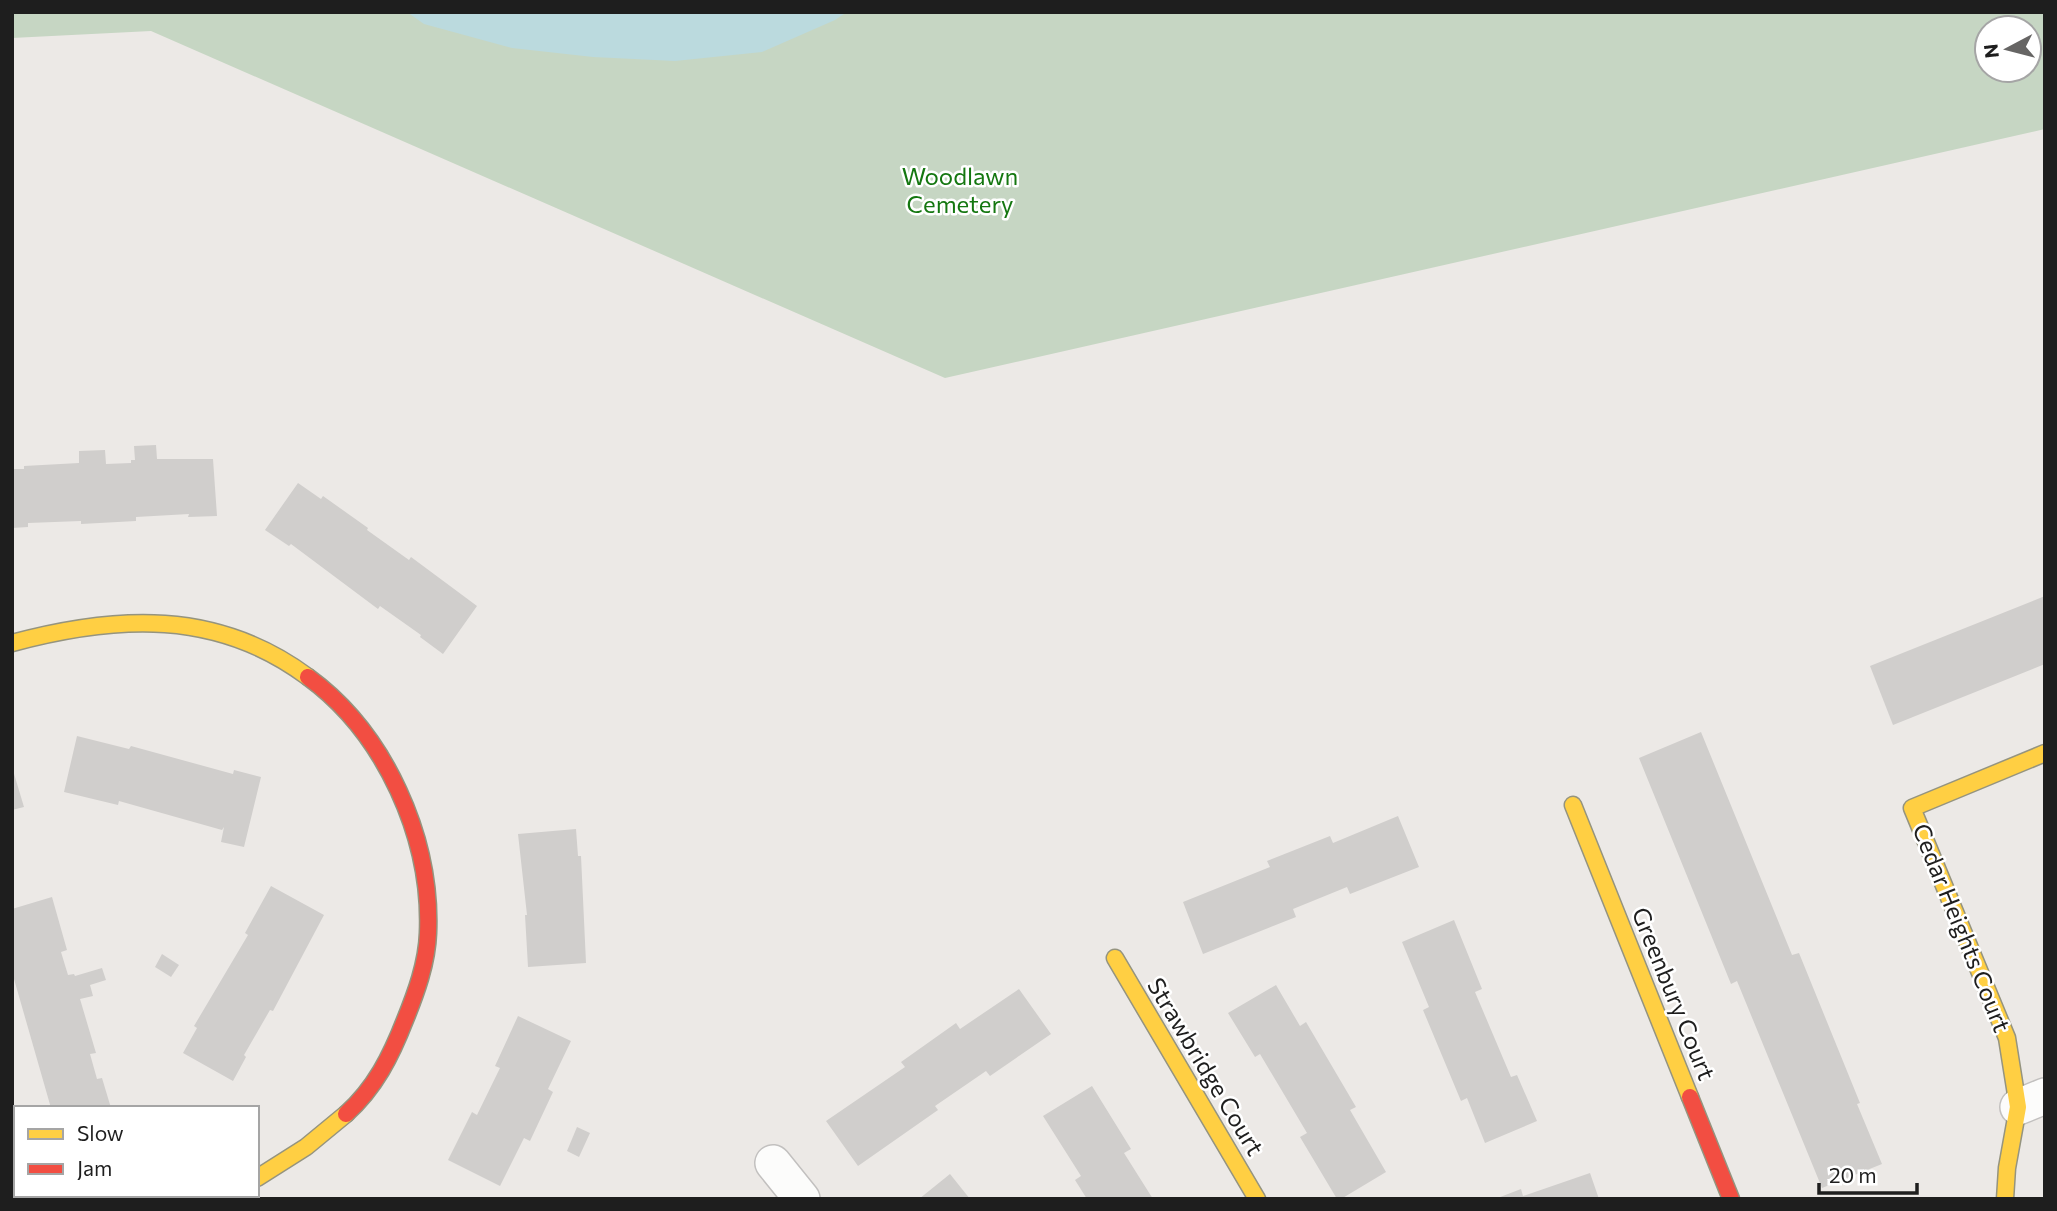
<svg xmlns="http://www.w3.org/2000/svg" width="2057" height="1211" viewBox="0 0 2057 1211" font-family="Commissioner,sans-serif">
	<rect width="100%" height="100%" fill="#ece9e6"/>
	<path fill="#c6d6c3" fill-rule="evenodd" d="M12 12H2045V129L945 378 151 31 12 38ZM1987 28H2029V70H1987Z"/>
	<polygon fill="#bbdade" points="407,12 847,12 835,20 762,52 675,61 593,57 512,48 424,24"/>
	<g fill="#d0cecc">
		<polygon points="156,445 157,459 213,459 217,516 188,517 189,514 136,517 136,521 81,524 81,521 28,523 28,527 12,528 12,469 24,469 24,466 79,463 79,451 105,450 106,464 131,463 131,460 135,460 134,446"/>
		<polygon points="298,483 321,499 323,496 368,528 367,530 409,560 411,557 477,606 443,654 420,637 421,635 380,606 378,609 291,544 289,546 265,530"/>
		<polygon points="2045,596 2045,664 1893,725 1870,666"/>
		<polygon points="1701,732 1792,955 1799,953 1860,1103 1857,1104 1882,1164 1822,1188 1737,981 1731,984 1639,758"/>
		<polygon points="77,736 129,749 131,746 233,774 234,770 261,777 244,847 221,842 224,827 222,830 119,801 118,805 64,792"/>
		<polygon points="12,767 24,807 12,810"/>
		<polygon points="1398,816 1419,867 1350,894 1347,887 1293,909 1296,917 1203,954 1183,902 1270,867 1267,861 1330,836 1333,843"/>
		<polygon points="576,829 578,856 581,856 586,963 528,967 525,915 527,915 518,834"/>
		<polygon points="271,886 324,915 273,1011 270,1010 244,1055 246,1057 233,1081 183,1053 197,1028 194,1026 248,935 245,933"/>
		<polygon points="52,897 67,950 61,952 68,975 74,974 75,976 102,968 106,980 90,985 93,996 80,999 96,1053 90,1054 97,1079 102,1078 111,1108 51,1108 12,972 12,909"/>
		<polygon points="1454,920 1482,989 1475,992 1511,1077 1517,1075 1537,1121 1485,1143 1467,1098 1461,1101 1423,1010 1429,1007 1402,942"/>
		<polygon points="162,954 179,965 171,977 155,967"/>
		<polygon points="1276,985 1300,1026 1306,1022 1356,1107 1350,1110 1386,1172 1341,1199 1337,1199 1300,1137 1307,1133 1260,1054 1255,1057 1228,1013"/>
		<polygon points="1019,989 1051,1034 990,1076 986,1071 935,1106 938,1110 858,1166 826,1121 905,1067 901,1062 956,1023 960,1029"/>
		<polygon points="518,1016 571,1041 548,1089 553,1092 530,1141 524,1138 500,1186 448,1160 472,1112 477,1115 500,1068 495,1066"/>
		<polygon points="1092,1086 1131,1149 1124,1153 1153,1199 1087,1199 1075,1180 1081,1176 1043,1116"/>
		<polygon points="577,1127 590,1133 579,1157 567,1151"/>
		<polygon points="1590,1173 1599,1199 1495,1199 1521,1189 1523,1196"/>
		<polygon points="950,1174 970,1199 919,1199"/>
	</g>
	<g fill="none" stroke-linecap="round" stroke-linejoin="round">
		<g stroke="#c2c0bf" stroke-width="38">
			<g id="street">
				<polyline points="2018,1107 2045,1096"/>
				<polyline points="773,1163 802,1199"/>
				<polyline points="224,1199 230,1195"/>
			</g>
		</g>
		<g stroke="#95947f" stroke-width="19">
			<g id="slow">
				<path d="M12 643C116 615 217 609 308 677"/>
				<polyline points="1573,805 1690,1097"/>
				<polyline points="1115,958 1257,1199"/>
				<polyline points="257,1178 306,1147 346,1114"/>
				<polyline points="2005,1199 2007,1168 2018,1107 2007,1038 1912,808 2045,753"/>
			</g>
		</g>
		<g stroke="#95947f" stroke-width="19">
			<g id="jam">
				<path d="M308 677C385 733 432 838 428 933 427 963 416 993 405 1020 391 1056 375 1088 346 1114"/>
				<polyline points="1690,1097 1731,1199"/>
			</g>
		</g>
		<use href="#street" stroke="#fcfcfb" stroke-width="35"/>
		<use href="#slow" stroke="#ffcf43" stroke-width="16"/>
		<use href="#jam" stroke="#f24e42" stroke-width="16"/>
	</g>
	<g text-anchor="middle" stroke-width="5" stroke-linejoin="round" paint-order="stroke">
		<g font-size="24" fill="#147710" stroke="#fff">
			<text x="960" y="185">Woodlawn<tspan x="960" dy="28">Cemetery</tspan></text>
		</g>
		<g font-size="24" fill="#1e1e1e" stroke="#fff">
			<text transform="translate(1961 928) rotate(68)" y="8">Cedar Heights Court</text>
			<text transform="translate(1673 994) rotate(68)" y="8">Greenbury Court</text>
			<text transform="translate(1205 1067) rotate(59)" y="8">Strawbridge Court</text>
		</g>
	</g>
	<rect width="2057" height="1211" fill="none" stroke="#1e1e1e" stroke-width="28"/>
	<rect x="14" y="1106" width="245" height="91" fill="#ffffff" stroke="#a5a5a5" stroke-width="2"/>
	<rect x="28" y="1129" width="35" height="10" fill="#ffcf43" stroke="#a5a5a5" stroke-width="2"/>
	<text x="77" y="1141" font-size="21" fill="#1e1e1e">Slow</text>
	<rect x="28" y="1164" width="35" height="10" fill="#f24e42" stroke="#a5a5a5" stroke-width="2"/>
	<text x="77" y="1176" font-size="21" fill="#1e1e1e">Jam</text>
	<g transform="translate(2008 49) rotate(263)"><circle r="33" fill="#ffffff" stroke="#a5a5a5" stroke-width="2"/>
	<path d="M0-5L12 26L0 18L-12 26Z" fill="#666564"/>
	<text y="-10" font-size="19" font-weight="bold" text-anchor="middle" fill="#1e1e1e">N</text>
	</g>
	<path d="M1819 1183v10h98v-10" fill="none" stroke="#1e1e1e" stroke-width="3.5"/>
	<text x="1829" y="1183" font-size="21" fill="#1e1e1e" stroke="#ffffff" stroke-width="5" paint-order="stroke">20 m</text>
</svg>
